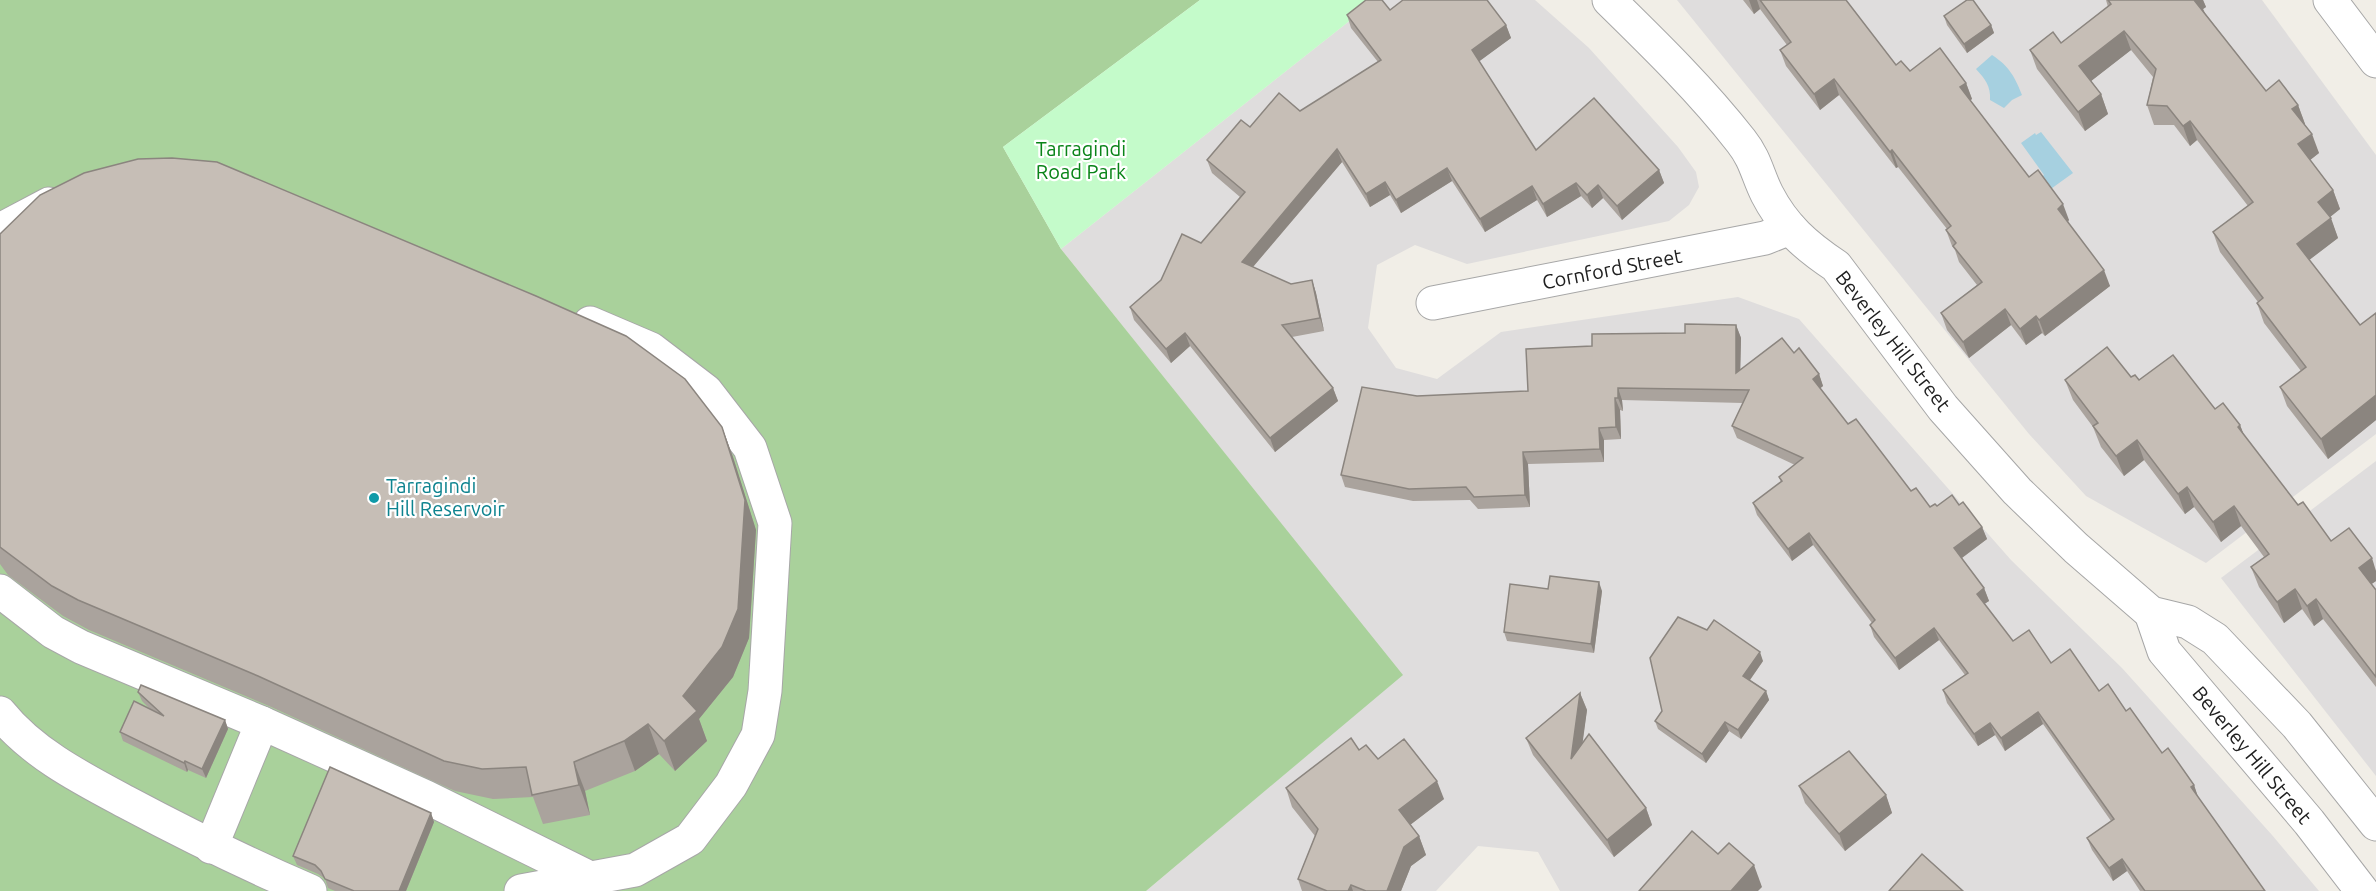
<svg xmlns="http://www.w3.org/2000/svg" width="2376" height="891" viewBox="0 0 2376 891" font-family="Ubuntu,sans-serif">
	<rect width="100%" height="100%" fill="#f1eee7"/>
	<g fill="#dfdddd">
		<polygon points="1376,0 1535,0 1589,48 1678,147 1696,172 1699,187 1689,205 1669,221 1467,264 1415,245 1377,265 1368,328 1396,368 1437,379 1501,332 1738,297 1799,319 2011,560 2122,668 2272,835 2319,891 1560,891 1538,852 1478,846 1436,891 1146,891 1402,675 1061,249"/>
		<polygon points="1677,0 2262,0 2376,155 2376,434 2206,563 2086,496 2029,434"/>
		<polygon points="2376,461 2376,776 2221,578"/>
	</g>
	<polygon fill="#a9d19b" points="0,0 1200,0 1003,147 1061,249 1403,675 1146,891 0,891"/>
	<polygon fill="#c4fbca" points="1200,0 1376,0 1061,249 1003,147"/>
	<g fill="#a6d0e0">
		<path d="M1992 55C2009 66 2015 77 2022 95L2012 100 2004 108 1990 100C1991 86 1985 79 1976 69Z"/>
		<polygon points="2041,132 2073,173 2048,191 2039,179 2044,175 2021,143 2035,133 2036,135"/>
	</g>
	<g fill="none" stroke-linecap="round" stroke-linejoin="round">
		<g stroke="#a7a7a7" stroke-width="35">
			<g id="minor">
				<path d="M1609 0C1655 45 1702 91 1741 141 1756 160 1757 174 1767 194 1784 227 1806 246 1836 266L1943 408 2017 491 2076 548 2151 613 2188 622 2215 639 2297 725 2376 824"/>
				<polyline points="2330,0 2376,61"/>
				<polyline points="0,230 49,204"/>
				<polyline points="1433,303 1765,238 1790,228"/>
				<polyline points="0,591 53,632 81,647 262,723 426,797 590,878"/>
				<polyline points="2151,613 2164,651 2309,822 2362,891"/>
				<path d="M0 713C32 753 81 778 126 802 186 834 247 864 310 891"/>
				<polyline points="211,847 262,723"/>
				<polyline points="521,891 635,870 690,839 731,785 758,735 765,691 775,523 750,448 706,391 651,349 590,323"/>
			</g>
		</g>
		<use href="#minor" stroke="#fff" stroke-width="33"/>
	</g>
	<g fill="#aaa39d">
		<polygon points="1743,0 1846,0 1896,65 1910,71 1966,83 1972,99 1970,100 2029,177 2069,220 2068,222 2110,286 2045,336 2042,333 2026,345 2011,325 1969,358 1947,330 1941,313 1977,285 1959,262 1955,250 1952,246 1946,230 1947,229 1898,167 1896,168 1839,95 1820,110 1786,66 1780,50 1787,45 1760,9 1754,14"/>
		<polygon points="2106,0 2203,0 2206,7 2203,9 2205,13 2266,91 2298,105 2305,124 2305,125 2319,153 2310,160 2333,190 2340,209 2330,217 2338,238 2309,260 2360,325 2376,313 2376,420 2328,459 2287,406 2280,387 2301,371 2264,323 2257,303 2258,302 2220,252 2213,232 2248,206 2197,140 2190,146 2174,125 2154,125 2147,105 2153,77 2131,50 2091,81 2101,94 2108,114 2085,131 2037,69 2030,50 2061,43 2108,7"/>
		<polygon points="1390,10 1506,25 1511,38 1479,61 1536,150 1659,170 1664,183 1622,220 1603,198 1592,208 1581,196 1547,217 1537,200 1485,232 1452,181 1401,213 1390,195 1370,207 1342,162 1253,267 1291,284 1312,280 1316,293 1324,331 1292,337 1333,388 1338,401 1275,452 1190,346 1171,363 1134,320 1130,307 1161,280 1201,243 1240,197 1212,173 1207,160 1250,127 1300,111 1378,62 1351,28 1347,15"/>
		<polygon points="1944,16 1991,25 1994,33 1967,53 1947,25"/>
		<polygon points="0,234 722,427 733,457 756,530 749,638 733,677 699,719 707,741 675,771 659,754 635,771 585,791 590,815 543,824 533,797 493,799 455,791 269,706 89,630 63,616 8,575 0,564"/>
		<polygon points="1736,325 1741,338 1740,369 1794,353 1819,374 1823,386 1820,388 1848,424 1911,491 1930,507 1959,505 1982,527 1987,539 1962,558 1984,588 1989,601 1984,604 2013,641 2099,691 2126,711 2162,753 2194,785 2198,797 2265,891 2140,891 2127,871 2113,881 2092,850 2087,838 2111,821 2043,724 2005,751 1995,735 1978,746 1947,703 1943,690 1965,675 1939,640 1899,670 1874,637 1870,625 1872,623 1813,545 1792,561 1757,515 1753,503 1781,482 1779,477 1795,465 1737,438 1732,426 1743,403 1622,400 1623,411 1620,410 1621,439 1604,440 1604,462 1528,464 1530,507 1478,509 1470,500 1413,501 1345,487 1341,475 1417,396 1528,391 1592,346"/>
		<polygon points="2131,377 2215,409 2240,425 2244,436 2298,505 2331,541 2376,571 2376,581 2371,584 2376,590 2376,687 2323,619 2314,626 2302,609 2284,623 2259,587 2251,567 2264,557 2241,526 2221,542 2194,507 2185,514 2144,460 2124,476 2101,447 2093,427 2073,400 2065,380"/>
		<polygon points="1548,589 1602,591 1594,653 1507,641 1504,632"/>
		<polygon points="1763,661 1750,680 1766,691 1769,700 1741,739 1729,731 1706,763 1658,729 1655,721 1662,711"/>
		<polygon points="138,692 225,720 228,729 206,778 188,770 187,772 123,741 120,732 151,710 142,701"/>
		<polygon points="1580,693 1587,710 1582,744 1646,808 1652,825 1614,857 1533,755 1526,738"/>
		<polygon points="1359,750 1378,759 1444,799 1410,825 1419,836 1426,855 1411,866 1401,891 1302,891 1298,879 1315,836 1292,807 1286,788"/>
		<polygon points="1799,786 1886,795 1892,813 1845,851 1805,803"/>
		<polygon points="431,813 434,822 406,891 335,891 328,888 325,879 318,874 297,865 293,856"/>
	</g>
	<g fill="#8b857f">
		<polygon points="1749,0 1757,0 1760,9 1754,14"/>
		<polygon points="2194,0 2203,0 2206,7 2203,9 2205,14"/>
		<polygon points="1506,25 1511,38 1477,63 1472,50"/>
		<polygon points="1991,25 1994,33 1967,53 1964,44"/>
		<polygon points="2124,31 2131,50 2086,85 2079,66"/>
		<polygon points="1834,79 1839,95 1820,110 1814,94"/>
		<polygon points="1966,83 1972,99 1966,104 1960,87"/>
		<polygon points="2101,94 2108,114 2085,131 2078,112"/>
		<polygon points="2298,105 2305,124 2300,129 2292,109"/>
		<polygon points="2190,121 2197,140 2190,146 2183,126"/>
		<polygon points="2312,134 2319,153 2305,164 2298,144"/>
		<polygon points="1337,149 1342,162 1246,275 1242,262"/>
		<polygon points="1892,150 1898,167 1896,168 1890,152"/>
		<polygon points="1447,168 1452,181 1401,213 1396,200"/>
		<polygon points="1659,170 1664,183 1622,220 1617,206"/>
		<polygon points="1385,182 1390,195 1370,207 1366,194"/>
		<polygon points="1576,183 1581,196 1547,217 1543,204"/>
		<polygon points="1598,185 1603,198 1592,208 1587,195"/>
		<polygon points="1532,186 1537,200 1485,232 1480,219"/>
		<polygon points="2333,190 2340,209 2325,221 2318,202"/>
		<polygon points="2063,204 2069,220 2064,225 2058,209"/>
		<polygon points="2331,218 2338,238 2304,264 2297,244"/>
		<polygon points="2104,270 2110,286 2045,336 2039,320"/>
		<polygon points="1312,280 1316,293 1324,331 1320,318"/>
		<polygon points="2005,309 2011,325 1969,358 1963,342"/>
		<polygon points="2036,316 2042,333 2026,345 2020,329"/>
		<polygon points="1736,325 1741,338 1740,385 1736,373"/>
		<polygon points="1185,333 1190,346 1171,363 1166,349"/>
		<polygon points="1819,374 1823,386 1817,391 1813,379"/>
		<polygon points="1333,388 1338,401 1275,452 1270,438"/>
		<polygon points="1618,388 1622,400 1623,411 1618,398"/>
		<polygon points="2376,395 2376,420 2328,459 2321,439"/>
		<polygon points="1615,398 1620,410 1621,439 1616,427"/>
		<polygon points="2240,425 2248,445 2238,427"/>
		<polygon points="722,427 733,457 756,530 749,638 733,677 699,719 707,741 675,771 664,741 683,696"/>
		<polygon points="1599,428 1604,440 1604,462 1600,449"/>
		<polygon points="2137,440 2144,460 2124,476 2116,456"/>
		<polygon points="1523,452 1528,464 1530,507 1525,495"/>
		<polygon points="2187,487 2194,507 2185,514 2178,494"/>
		<polygon points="2234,506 2241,526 2221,542 2213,522"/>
		<polygon points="1982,527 1987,539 1959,560 1954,548"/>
		<polygon points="1809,533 1813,545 1792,561 1788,549"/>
		<polygon points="2372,558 2376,571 2376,581 2366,588 2359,568"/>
		<polygon points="1599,582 1602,591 1594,653 1591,644"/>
		<polygon points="1984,588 1989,601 1981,606 1977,594"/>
		<polygon points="2295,589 2302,609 2284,623 2277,602"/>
		<polygon points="2316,599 2323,619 2314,626 2307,606"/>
		<polygon points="1934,628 1939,640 1899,670 1895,658"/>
		<polygon points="1760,652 1763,661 1747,684 1743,676"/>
		<polygon points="1766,691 1769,700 1741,739 1738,730"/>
		<polygon points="1580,693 1587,710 1578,777 1571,759"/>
		<polygon points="2038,712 2043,724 2005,751 2001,738"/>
		<polygon points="225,720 228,729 206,778 202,769"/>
		<polygon points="1725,722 1729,731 1706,763 1702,754"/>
		<polygon points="1990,723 1995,735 1978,746 1974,734"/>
		<polygon points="648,724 659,754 635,771 624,741"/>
		<polygon points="185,761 188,770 187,772 184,763"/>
		<polygon points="574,762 585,791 590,815 579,785"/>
		<polygon points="1437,781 1444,799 1406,828 1399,810"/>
		<polygon points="2194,785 2198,797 2191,787"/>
		<polygon points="1886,795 1892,813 1845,851 1839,834"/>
		<polygon points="1646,808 1652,825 1614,857 1607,840"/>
		<polygon points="431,813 434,822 406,891 399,891"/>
		<polygon points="1419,836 1426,855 1411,866 1401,891 1387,891 1404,847"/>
		<polygon points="2122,859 2127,871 2113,881 2109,868"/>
		<polygon points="1754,865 1762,887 1758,891 1731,891"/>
		<polygon points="1351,885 1353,891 1348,891"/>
	</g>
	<g fill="#c6beb6" stroke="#8b857f" stroke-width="1.5">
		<polygon points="1366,0 1382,0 1390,10 1403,0 1487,0 1506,25 1472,50 1536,150 1594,98 1659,170 1617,206 1598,185 1587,195 1576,183 1543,204 1532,186 1480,219 1447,168 1396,200 1385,182 1366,194 1337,149 1242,262 1291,284 1312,280 1320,318 1282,325 1333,388 1270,438 1185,333 1166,349 1130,307 1161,280 1182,234 1201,243 1245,192 1207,160 1241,120 1250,127 1279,93 1300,111 1381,60 1347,15"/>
		<polygon points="1760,0 1846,0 1896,65 1901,61 1910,71 1940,48 1966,83 1960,87 2029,177 2038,170 2063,204 2058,209 2104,270 2039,320 2036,316 2020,329 2005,309 1963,342 1941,313 1982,282 1953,246 1956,243 1946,230 1951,226 1892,150 1890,152 1834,79 1814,94 1780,50 1791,42"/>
		<polygon points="1967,0 1973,0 1991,25 1964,44 1944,16"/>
		<polygon points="2108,0 2194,0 2266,91 2279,80 2298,105 2292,109 2312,134 2298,144 2333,190 2318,202 2331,218 2297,244 2360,325 2376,313 2376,395 2321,439 2280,387 2306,367 2257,303 2263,298 2213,232 2253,202 2190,121 2183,126 2167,106 2147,105 2156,69 2124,31 2079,66 2101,94 2078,112 2030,50 2053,32 2061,43 2111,4"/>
		<polygon points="172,158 217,162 536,296 626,336 685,379 722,427 745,500 738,609 722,647 683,696 697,711 664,741 648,724 624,741 574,762 579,785 532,795 526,767 482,769 444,761 258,676 78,600 52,586 0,547 0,234 40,195 84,173 138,159"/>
		<polygon points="1685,324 1736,325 1736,373 1782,338 1794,353 1799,348 1819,374 1813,379 1848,424 1856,419 1911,491 1916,488 1930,507 1935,504 1937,506 1952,495 1959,505 1963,502 1982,527 1954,548 1984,588 1977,594 2013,641 2029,630 2051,663 2070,649 2099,691 2108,684 2126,711 2130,708 2162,753 2168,748 2194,785 2191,787 2265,891 2145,891 2122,859 2109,868 2087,838 2114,819 2038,712 2001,738 1990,723 1974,734 1943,690 1968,673 1934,628 1895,658 1870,625 1875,620 1809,533 1788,549 1753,503 1782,481 1779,477 1803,458 1732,426 1749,390 1618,388 1618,398 1615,398 1616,427 1599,428 1600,449 1523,452 1525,495 1474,497 1466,487 1409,489 1341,475 1362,387 1417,396 1528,391 1526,349 1592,346 1592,334 1685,333"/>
		<polygon points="2107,347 2131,377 2135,375 2139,380 2173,355 2215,409 2223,403 2240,425 2238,427 2298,505 2303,502 2331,541 2349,528 2372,558 2359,568 2376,590 2376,677 2316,599 2307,606 2295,589 2277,602 2251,567 2269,554 2234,506 2213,522 2187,487 2178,494 2137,440 2116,456 2093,426 2098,423 2065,380"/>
		<polygon points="1550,576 1599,582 1591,644 1504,632 1510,584 1548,589"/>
		<polygon points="1678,617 1707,630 1714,620 1760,652 1743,676 1766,691 1738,730 1725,722 1702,754 1655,721 1662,711 1650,658"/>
		<polygon points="141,685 225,720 202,769 185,761 184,763 120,732 134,701 164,716 138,692"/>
		<polygon points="1580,693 1571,759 1589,734 1646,808 1607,840 1526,738"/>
		<polygon points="1351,738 1359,750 1366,745 1378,759 1404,739 1437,781 1399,810 1419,836 1404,847 1387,891 1366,891 1351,885 1348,891 1327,891 1298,879 1318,829 1286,788"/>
		<polygon points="1849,751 1886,795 1839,834 1799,786"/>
		<polygon points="330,767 431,813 399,891 354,891 325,879 321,871 315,865 293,856"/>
		<polygon points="1692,831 1718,854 1729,843 1754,865 1731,891 1639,891"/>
		<polygon points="1922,854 1963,891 1889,891"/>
	</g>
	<circle fill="#0f9aa8" stroke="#fff" stroke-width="2" cx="374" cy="498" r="6"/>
	<g text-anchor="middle" stroke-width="4.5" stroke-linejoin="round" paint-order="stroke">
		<g font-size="20" fill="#098418" stroke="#fff">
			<text x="1081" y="156">Tarragindi<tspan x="1081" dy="23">Road Park</tspan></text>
		</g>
		<g font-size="20" fill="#202020" stroke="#fff">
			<text transform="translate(1612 269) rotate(-11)" y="7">Cornford Street</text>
			<text transform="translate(1893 341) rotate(52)" y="7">Beverley Hill Street</text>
			<text transform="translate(2252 755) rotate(50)" y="7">Beverley Hill Street</text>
		</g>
		<g font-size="20" fill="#0d838f" stroke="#fff" text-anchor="start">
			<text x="386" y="493">Tarragindi<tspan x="386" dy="23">Hill Reservoir</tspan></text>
		</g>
	</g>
</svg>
